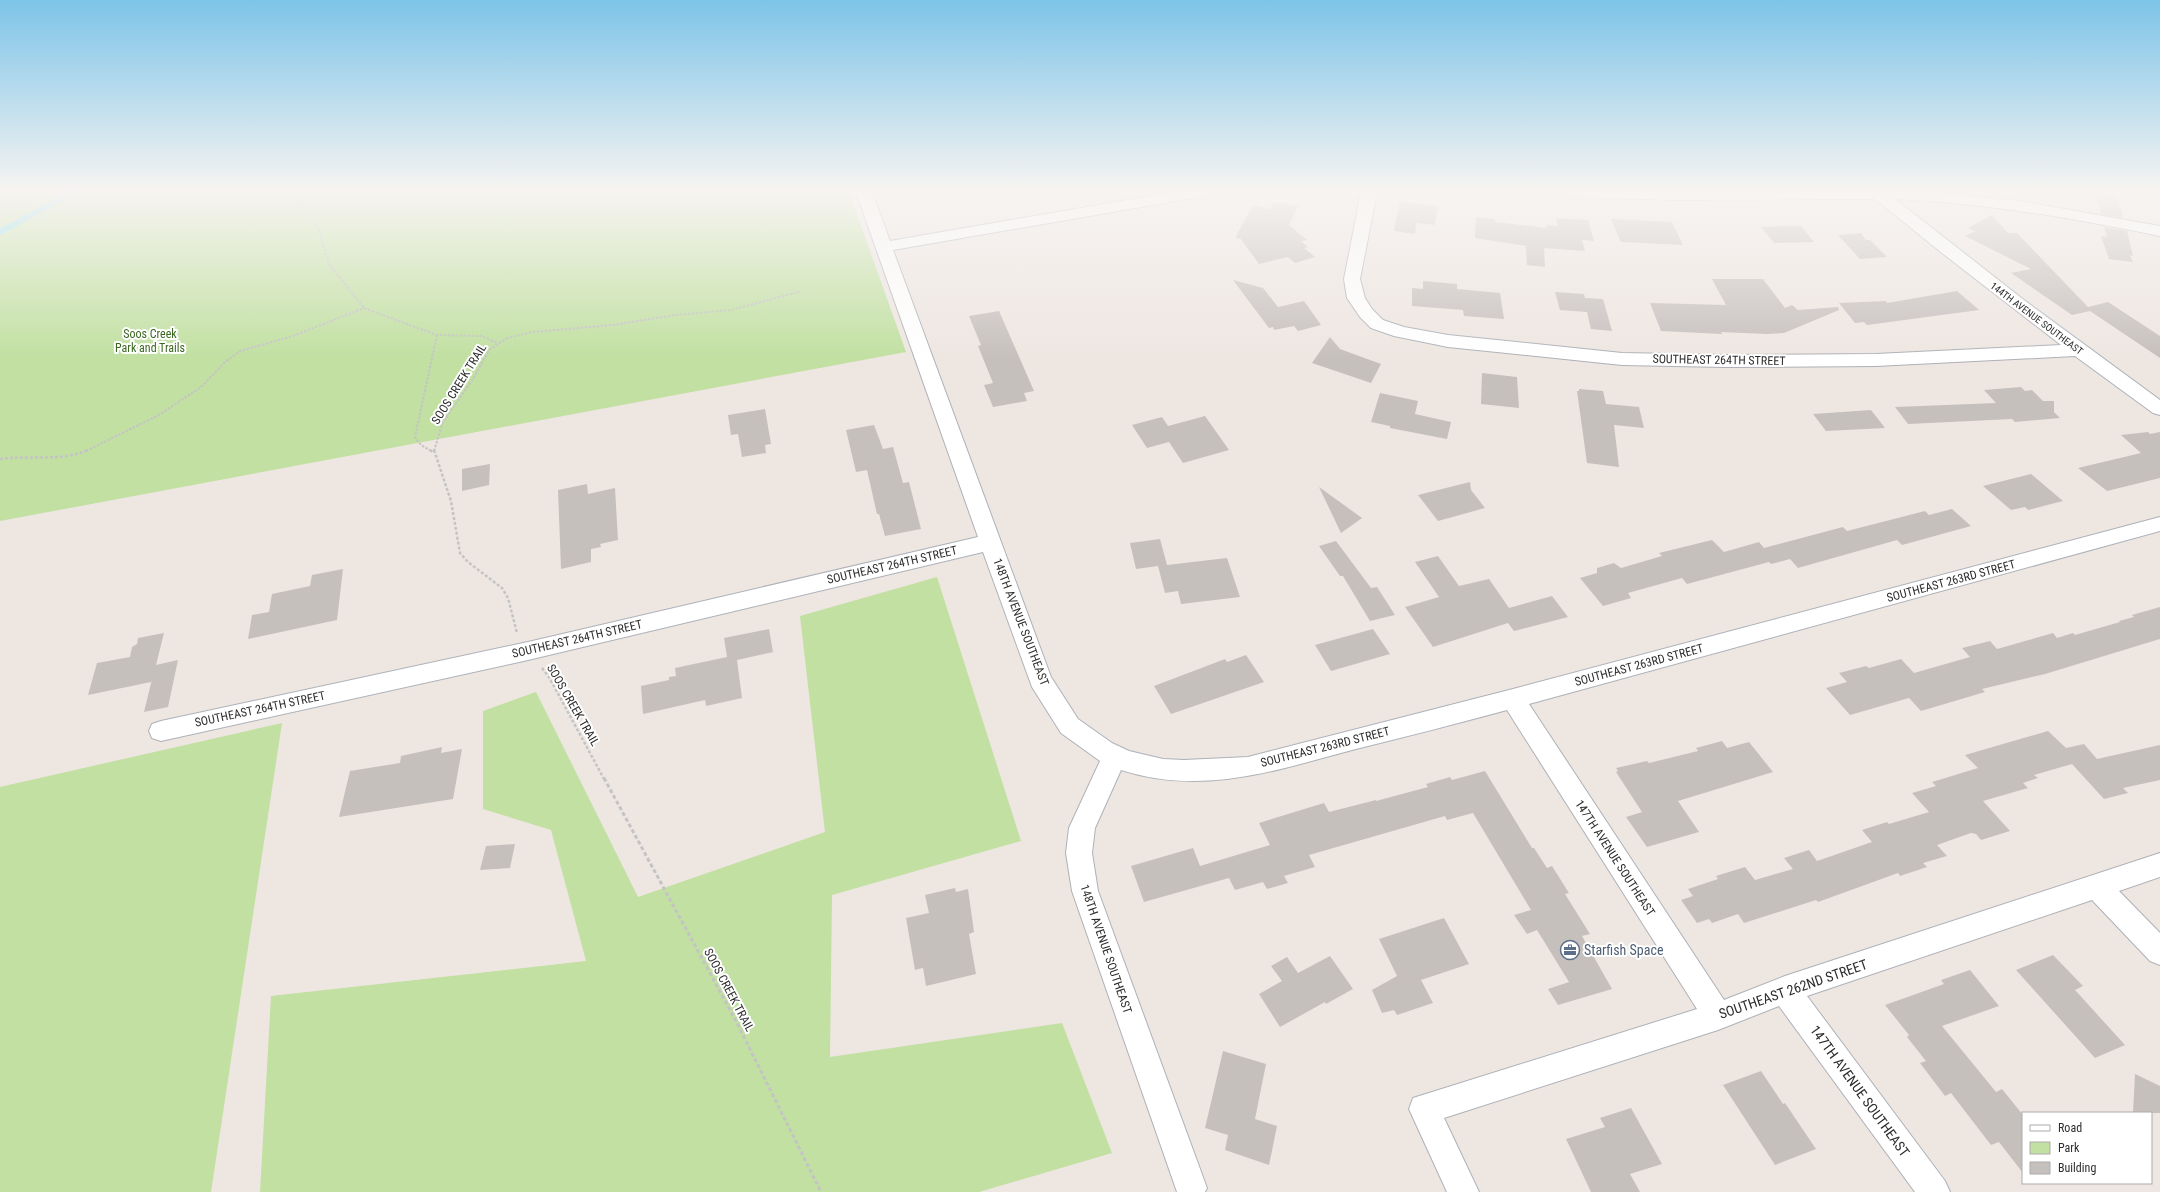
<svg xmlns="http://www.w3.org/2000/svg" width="2160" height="1192" viewBox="0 0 2160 1192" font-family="'Roboto Condensed',sans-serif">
	<rect width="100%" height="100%" fill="#eee6e1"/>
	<g fill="#c1e0a1">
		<polygon points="0,192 849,192 906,352 0,521"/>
		<polygon points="937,577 1021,841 832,895 830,1057 1062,1023 1112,1153 979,1192 260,1192 271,996 586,961 551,830 483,809 483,711 536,692 638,897 825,832 800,616"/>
		<polygon points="282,723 211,1192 0,1192 0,787"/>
	</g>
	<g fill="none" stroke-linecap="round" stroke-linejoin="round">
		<polyline stroke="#7cdde8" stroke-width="5.5" points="0,232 73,192"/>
	</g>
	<g fill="#c6c0bd">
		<polygon points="2096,194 2118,198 2123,218 2101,214"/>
		<polygon points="1400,201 1438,206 1435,225 1416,223 1415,234 1394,231"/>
		<polygon points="1280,202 1298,206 1289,225 1307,240 1301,241 1308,247 1304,248 1315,257 1295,263 1288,257 1259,264 1240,238 1236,239 1237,234 1253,205 1270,209 1273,203"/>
		<polygon points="1992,215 2008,233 2017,233 2088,307 2108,302 2160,336 2160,358 2090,311 2072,315 2011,273 2031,269 1965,236 1975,231 1968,228"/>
		<polygon points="1476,217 1495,219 1495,222 1547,228 1547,225 1558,226 1556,218 1588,220 1594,241 1582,240 1585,251 1544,248 1545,267 1527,265 1526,246 1475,238"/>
		<polygon points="1611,219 1672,222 1683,245 1621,242"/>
		<polygon points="1787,226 1801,226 1814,242 1774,243 1761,227"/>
		<polygon points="2104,227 2127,231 2133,256 2130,255 2133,262 2109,259 2101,236 2107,237"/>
		<polygon points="1861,233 1866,240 1870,240 1887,257 1860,259 1838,235"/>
		<polygon points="1712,279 1763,279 1785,308 1792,305 1798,310 1838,307 1839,310 1784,333 1767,334 1721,332 1722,334 1661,331 1650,303 1726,305"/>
		<polygon points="1233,280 1263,288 1278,307 1304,301 1321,325 1298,331 1294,326 1274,330 1273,327 1269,328"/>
		<polygon points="1423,281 1457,284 1457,289 1500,293 1504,319 1464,316 1463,310 1412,306 1412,288 1423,289"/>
		<polygon points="1957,291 1979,310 1867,325 1864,322 1855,323 1839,303 1886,301 1887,303"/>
		<polygon points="1555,292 1584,294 1585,298 1603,299 1612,331 1591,329 1587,312 1560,310"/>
		<polygon points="999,311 1034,391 1024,393 1027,401 993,407 984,385 993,383 978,346 981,345 969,316"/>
		<polygon points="1330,337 1340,349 1381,364 1371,383 1312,363"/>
		<polygon points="1482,373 1517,377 1519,408 1481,404"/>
		<polygon points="2021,387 2025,391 2032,390 2043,401 2054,401 2054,412 2060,418 2015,422 2012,419 1908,424 1895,407 1996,403 1984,390"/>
		<polygon points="1579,389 1603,391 1606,404 1639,407 1644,428 1614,425 1619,467 1587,463 1577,391 1579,391"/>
		<polygon points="1380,393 1418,401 1415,414 1451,422 1447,439 1390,428 1390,426 1371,422"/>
		<polygon points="765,409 771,444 765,445 766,453 742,457 738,434 731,435 728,415"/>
		<polygon points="1871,410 1885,428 1826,431 1813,414"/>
		<polygon points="1205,416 1229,450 1183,463 1169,442 1147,448 1132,425 1162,417 1168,426"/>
		<polygon points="874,425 883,449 893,447 903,483 909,482 921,529 885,536 879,514 877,514 867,470 856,472 846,430"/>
		<polygon points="2148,432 2150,434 2160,432 2160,478 2107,491 2078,468 2141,453 2121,435"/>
		<polygon points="490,464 489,485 462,491 462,469"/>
		<polygon points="2031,474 2063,501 2028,510 2025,507 2011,510 1983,486"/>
		<polygon points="1470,482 1471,490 1485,508 1438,521 1418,495"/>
		<polygon points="587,484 588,494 615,488 618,540 600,544 601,547 591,549 591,562 561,569 558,490"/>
		<polygon points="1319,487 1362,518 1341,533"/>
		<polygon points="1952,509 1971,526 1902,545 1897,540 1798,568 1790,559 1771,564 1769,562 1687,584 1682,578 1628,593 1631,598 1603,606 1580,578 1597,573 1597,568 1614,563 1621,568 1662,556 1659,553 1712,540 1724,552 1759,542 1764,548 1843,527 1847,531 1925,511 1929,515"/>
		<polygon points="1160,539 1167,565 1227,558 1240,597 1181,604 1178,591 1165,593 1158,566 1136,569 1130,543"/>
		<polygon points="1336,541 1371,588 1377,587 1395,615 1370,621 1343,576 1340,576 1319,546"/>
		<polygon points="1438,556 1459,586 1489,579 1509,608 1552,596 1568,617 1514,631 1508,623 1433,647 1405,607 1439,597 1415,562"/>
		<polygon points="343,569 337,620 248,639 252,615 269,612 272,594 310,586 312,575"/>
		<polygon points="2160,607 2160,639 2045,674 1982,689 1985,692 1921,711 1909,698 1850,715 1826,688 1847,682 1839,673 1866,666 1869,668 1901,659 1914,673 1970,657 1962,648 1990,641 1997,649 2053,633 2057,638 2073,633 2075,635 2120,622 2119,621 2134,617 2132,615"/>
		<polygon points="769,629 773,652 737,660 742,698 706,706 705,700 643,714 641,686 669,680 669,677 676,676 675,668 727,657 724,638"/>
		<polygon points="1373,629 1390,654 1331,671 1315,645"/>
		<polygon points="164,633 156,665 178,660 168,707 144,712 152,679 151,682 88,695 97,663 130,657 132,647 137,644 138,638"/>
		<polygon points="1246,655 1264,682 1171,714 1154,686 1225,659 1227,662"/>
		<polygon points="2048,731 2066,748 2084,744 2097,759 2160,745 2160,780 2123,788 2128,793 2104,799 2072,764 2034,775 2038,778 2023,783 2028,788 1983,801 2010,831 1981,840 1976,834 1971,833 1937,845 1947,856 1923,863 1927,867 1900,876 1898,873 1818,902 1816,900 1744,923 1738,914 1712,923 1709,919 1697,923 1681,900 1693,896 1688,889 1718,879 1716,876 1745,867 1755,880 1793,869 1784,858 1809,850 1817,861 1872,842 1862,830 1887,822 1889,824 1929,812 1912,793 1936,786 1932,782 1978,768 1965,755"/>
		<polygon points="1722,741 1727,748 1749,742 1773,772 1678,801 1699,832 1647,847 1626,817 1642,812 1616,772 1618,771 1616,768 1647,761 1649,763 1698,751 1696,748"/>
		<polygon points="442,747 441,753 462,749 453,799 339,817 350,771 400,763 401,756"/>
		<polygon points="1485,771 1532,848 1534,848 1547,868 1552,866 1569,893 1565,894 1590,934 1582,936 1612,989 1558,1005 1548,989 1569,982 1537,930 1527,934 1514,915 1531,910 1473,813 1447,820 1445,816 1309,855 1315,867 1284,876 1288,883 1267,889 1263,882 1235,890 1229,878 1144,902 1131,866 1193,848 1200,866 1270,845 1259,823 1324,803 1329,812 1376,800 1376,801 1428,787 1426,784 1450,777 1452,780"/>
		<polygon points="515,844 510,868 480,870 486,846"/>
		<polygon points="955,888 956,892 968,889 974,932 969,934 976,974 926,986 923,968 915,970 906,918 929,913 925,895"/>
		<polygon points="1444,918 1469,964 1421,980 1433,1003 1397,1015 1394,1010 1382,1013 1372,990 1397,976 1379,939"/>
		<polygon points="2053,955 2083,986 2075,990 2125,1045 2095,1058 2016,970"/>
		<polygon points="1330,956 1353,989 1326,1004 1325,1002 1280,1027 1259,994 1282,981 1271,966 1287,957 1298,973"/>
		<polygon points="1970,970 1999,1006 1942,1026 1996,1092 2002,1089 2023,1115 2023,1173 1999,1142 1991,1145 1951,1093 1945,1096 1920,1063 1926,1061 1907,1037 1909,1035 1885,1005 1944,984 1941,980"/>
		<polygon points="1223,1051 1266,1064 1255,1119 1277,1126 1269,1165 1225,1150 1228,1135 1205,1128"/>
		<polygon points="1761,1071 1783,1104 1785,1103 1816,1149 1775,1165 1723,1085"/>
		<polygon points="2135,1074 2160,1086 2160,1113 2133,1113"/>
		<polygon points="1631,1108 1662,1164 1630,1174 1640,1192 1591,1192 1566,1139 1605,1127 1600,1118"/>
	</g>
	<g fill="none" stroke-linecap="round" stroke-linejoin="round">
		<g stroke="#adb1b8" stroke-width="2">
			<g id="minor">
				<path d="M856 192H872L890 241 1173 192H1207L1205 195 1199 197 893 250 1051 677 1078 719 1112 743 1129 751 1163 759 1184 760 1248 757 1513 689 2160 517V531L1529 704 1724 1000 1785 976 2160 853V877L2119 891 2160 933V965L2150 961 2092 900 1807 996 1945 1181 1950 1192H1915L1779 1006 1718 1030 1444 1118 1479 1192H1447L1409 1109 1413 1098 1697 1009 1507 710C1456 724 1404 737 1352 750 1274 771 1202 796 1121 770L1095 828 1092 853 1098 891 1207 1188 1205 1192H1177L1072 891 1066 853 1069 828 1100 761 1061 733 1032 687 983 552 528 660 161 741 152 738 149 731 152 724 161 721 528 642 978 537Z"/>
				<path d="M1361 192H1377L1360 279 1365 298 1372 309 1383 320 1404 327 1448 335 1622 353 1725 355 1876 354 2061 345 1942 253 1875 199 1676 200 1573 197 1567 195 1565 192H1931L2020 201 2160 226V236C2072 218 1984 203 1895 199L2024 300 2160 400V415L2153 413 2075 356 1876 366 1725 367 1622 365 1448 347 1394 336 1371 328 1360 317 1347 298 1344 279Z"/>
			</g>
		</g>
		<g stroke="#c4c4c4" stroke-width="2" stroke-dasharray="2.5 1.5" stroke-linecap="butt">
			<polyline points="297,192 302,205 319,231 329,264 364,308 437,335 482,336 497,343"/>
			<polyline points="0,205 19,206"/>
			<polyline points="0,217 47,192"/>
			<polyline points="86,451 159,415 201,387 225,362 240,351 293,336 364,308"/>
			<polyline points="431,451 421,445 415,437 437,335"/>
			<polyline points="434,451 443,422 473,379 489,350 507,338 533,332 613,325 675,315 731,310 802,291"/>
		</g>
		<g stroke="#c4c4c4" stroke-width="2.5" stroke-dasharray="3 2" stroke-linecap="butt">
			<polyline points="430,450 434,453"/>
			<polyline points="434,450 451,501 460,553 468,562 502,588 508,598 517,633"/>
			<path d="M0 459C29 455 61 462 88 450"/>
			<polyline points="542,668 549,677 604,779"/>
		</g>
		<polyline stroke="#c4c4c4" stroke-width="3" stroke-dasharray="4 2.5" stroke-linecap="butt" points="604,778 736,1021 821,1192"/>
		<use href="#minor" fill="#fff" fill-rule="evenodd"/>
	</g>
	<linearGradient id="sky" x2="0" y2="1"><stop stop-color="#7dc4e8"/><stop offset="0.53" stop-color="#f7f4f2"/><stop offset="1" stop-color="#f7f4f2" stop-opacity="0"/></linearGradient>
	<rect width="2160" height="359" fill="url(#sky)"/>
	<defs>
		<g id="office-ring" transform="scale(1)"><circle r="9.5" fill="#fff" stroke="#5c6f8a" stroke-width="1.5"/><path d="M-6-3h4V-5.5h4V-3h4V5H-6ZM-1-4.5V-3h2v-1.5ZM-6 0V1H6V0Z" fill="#5c6f8a"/></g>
	</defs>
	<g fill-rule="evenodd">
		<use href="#office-ring" x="1570" y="950"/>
	</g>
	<g text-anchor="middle" stroke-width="4" stroke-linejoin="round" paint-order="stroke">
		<g font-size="10" fill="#2d2d2d" stroke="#fff">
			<text transform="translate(2037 318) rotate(37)" y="4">144TH AVENUE SOUTHEAST</text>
		</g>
		<g font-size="12" fill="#3b6720" stroke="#fff">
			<text x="150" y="338">Soos Creek<tspan x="150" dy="14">Park and Trails</tspan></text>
		</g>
		<g font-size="12" fill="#2d2d2d" stroke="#fff">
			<text transform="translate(1719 360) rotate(1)" y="4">SOUTHEAST 264TH STREET</text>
			<text transform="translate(459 384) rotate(-58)" y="4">SOOS CREEK TRAIL</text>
			<text transform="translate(892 565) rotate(-13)" y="4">SOUTHEAST 264TH STREET</text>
			<text transform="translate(1951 581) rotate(-15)" y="4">SOUTHEAST 263RD STREET</text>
			<text transform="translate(1021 622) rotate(69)" y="4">148TH AVENUE SOUTHEAST</text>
			<text transform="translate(577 639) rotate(-13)" y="4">SOUTHEAST 264TH STREET</text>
			<text transform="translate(1639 665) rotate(-15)" y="4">SOUTHEAST 263RD STREET</text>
			<text transform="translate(573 705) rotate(60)" y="4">SOOS CREEK TRAIL</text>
			<text transform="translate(260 709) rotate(-12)" y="4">SOUTHEAST 264TH STREET</text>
			<text transform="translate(1325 747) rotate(-14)" y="4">SOUTHEAST 263RD STREET</text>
			<text transform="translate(1615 858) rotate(57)" y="4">147TH AVENUE SOUTHEAST</text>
			<text transform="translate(1106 949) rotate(71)" y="4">148TH AVENUE SOUTHEAST</text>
			<text transform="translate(729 990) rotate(62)" y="4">SOOS CREEK TRAIL</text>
		</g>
		<g font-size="14" fill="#4e5e75" stroke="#fff" text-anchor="start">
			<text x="1584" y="955">Starfish Space</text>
		</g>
		<g font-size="14" fill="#2d2d2d" stroke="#fff">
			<text transform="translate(1793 989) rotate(-19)" y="5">SOUTHEAST 262ND STREET</text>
			<text transform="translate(1860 1091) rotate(54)" y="5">147TH AVENUE SOUTHEAST</text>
		</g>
	</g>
	<rect x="2022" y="1112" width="130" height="72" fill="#ffffff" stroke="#ababab"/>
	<rect x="2030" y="1125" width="20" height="6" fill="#ffffff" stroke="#ababab"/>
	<text x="2058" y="1132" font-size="12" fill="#2d2d2d">Road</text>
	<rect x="2030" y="1142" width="20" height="12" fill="#c1e0a1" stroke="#ababab"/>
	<text x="2058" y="1152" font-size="12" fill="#2d2d2d">Park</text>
	<rect x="2030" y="1162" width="20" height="12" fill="#c6c0bd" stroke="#ababab"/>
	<text x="2058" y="1172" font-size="12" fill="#2d2d2d">Building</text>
</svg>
